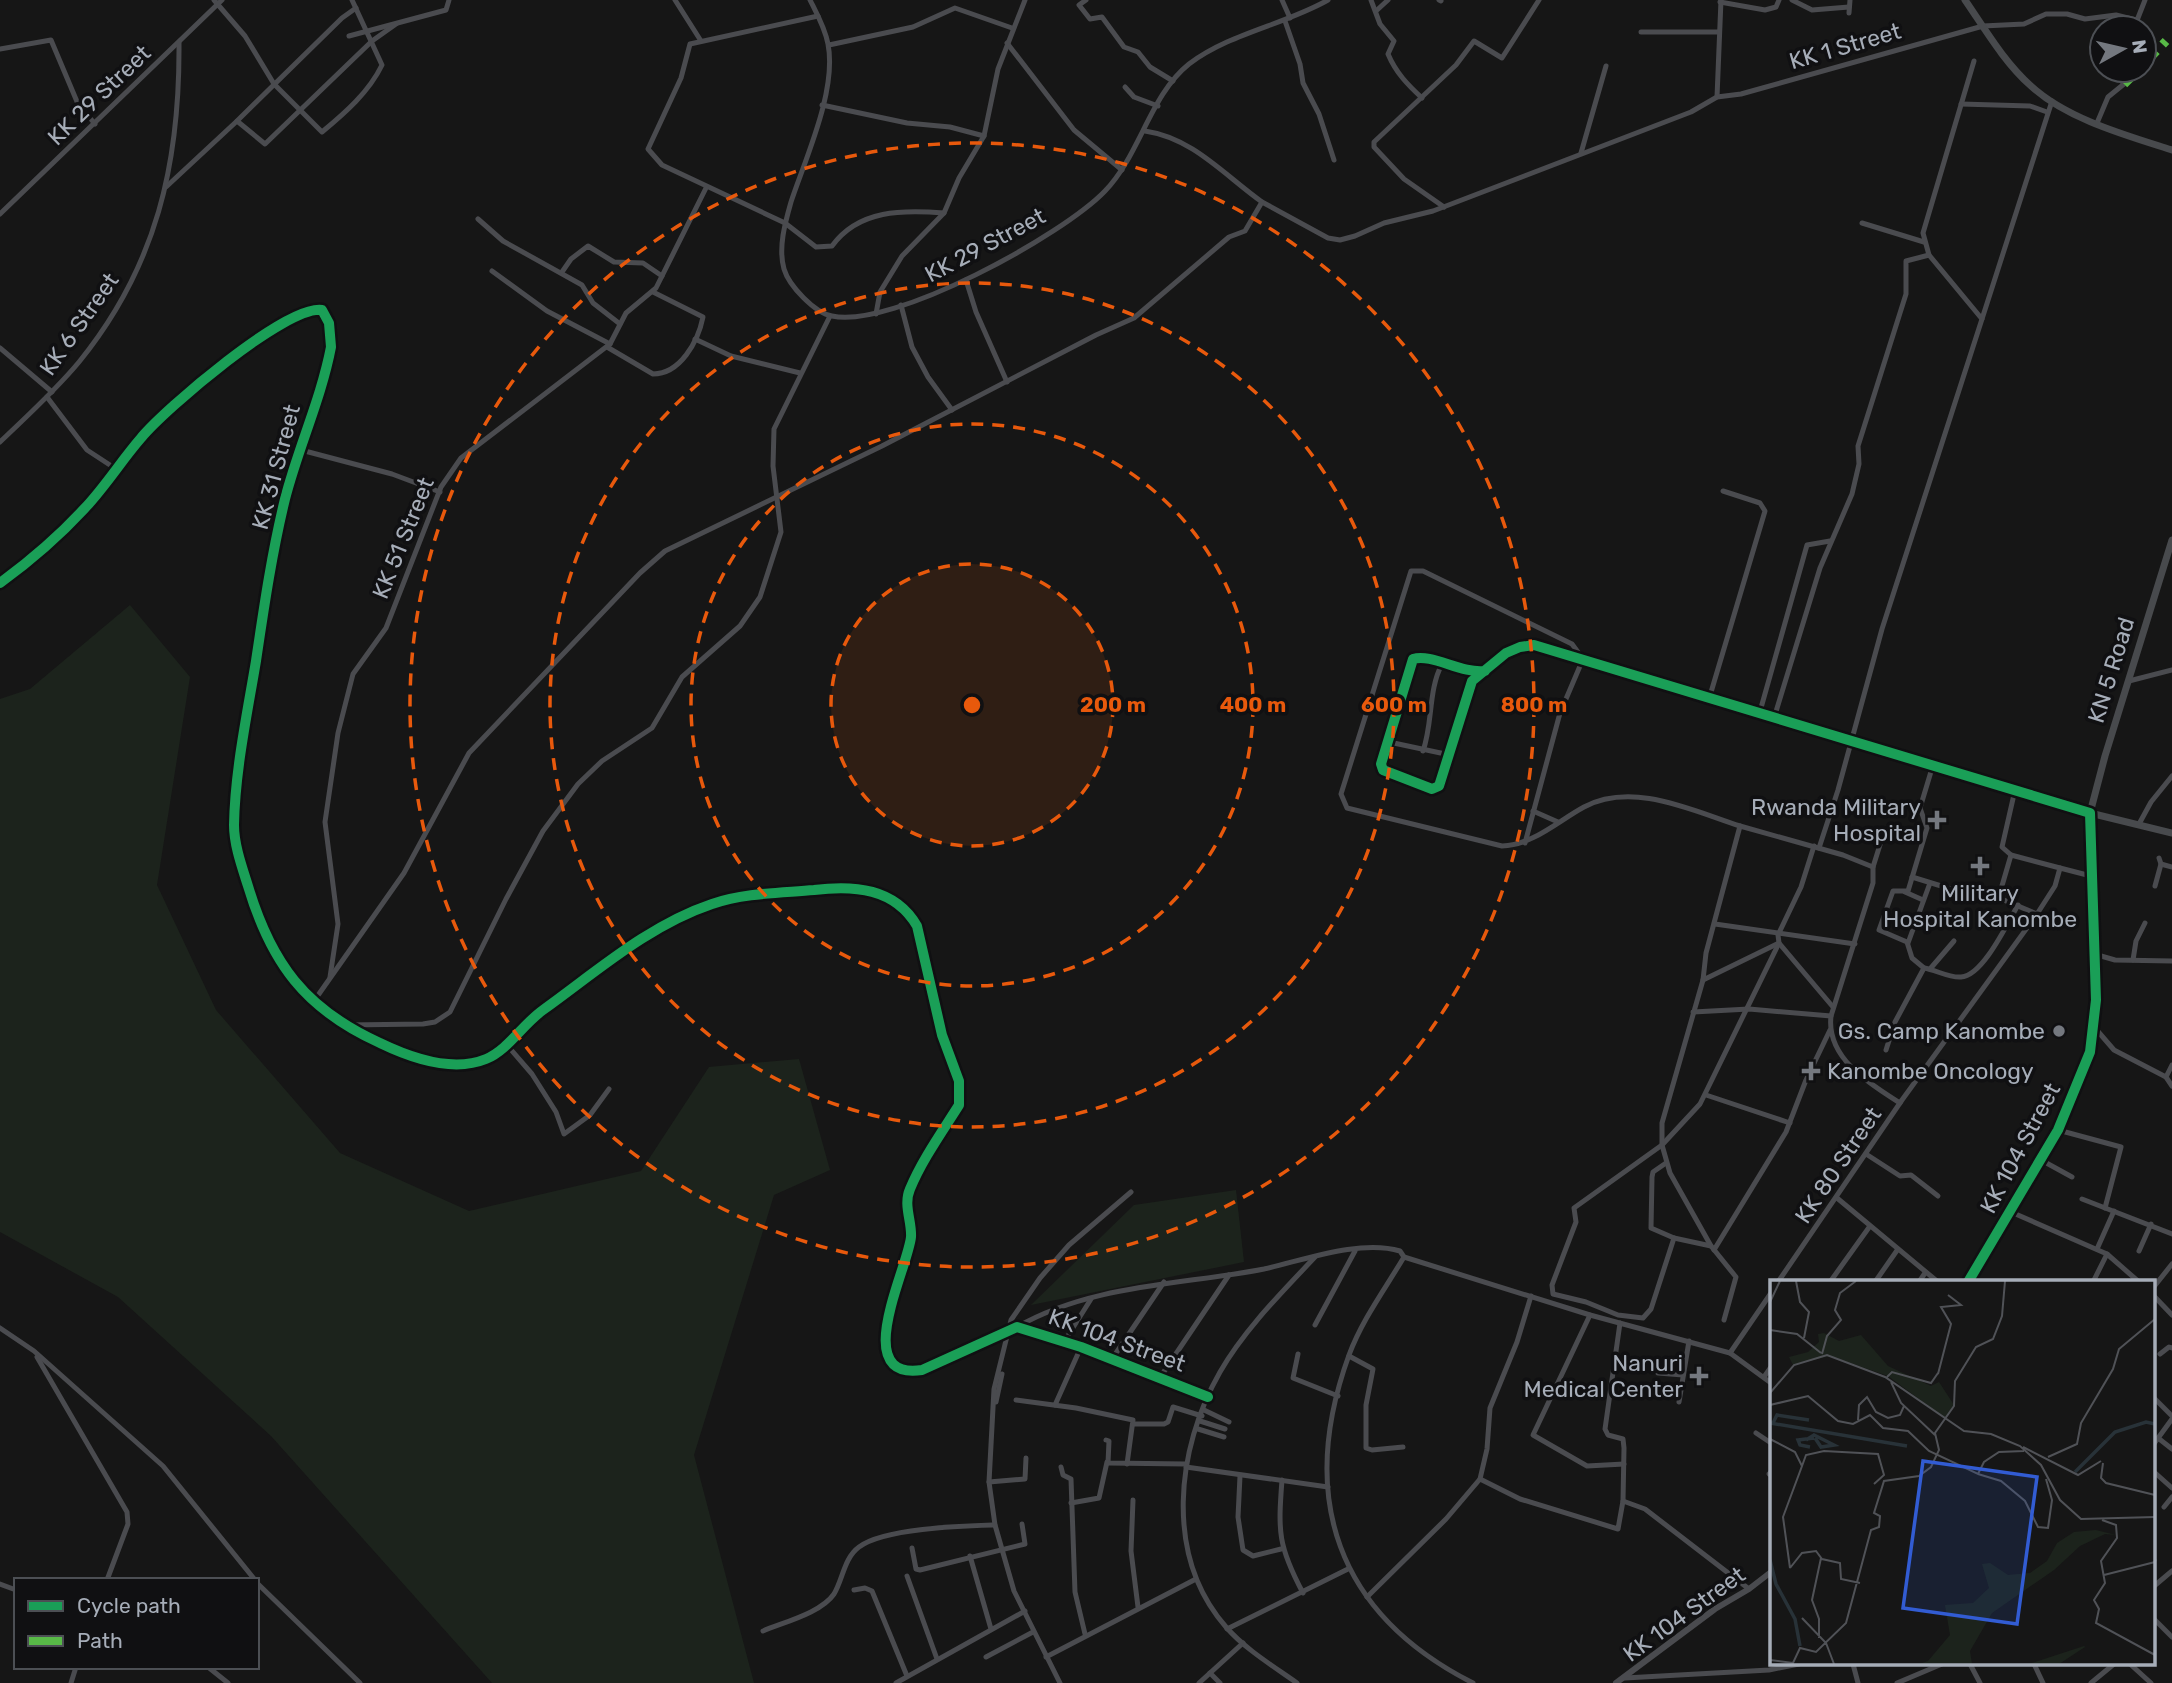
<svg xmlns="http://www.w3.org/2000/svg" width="2172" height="1683" viewBox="0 0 2172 1683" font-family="Rubik,sans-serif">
	<rect width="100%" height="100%" fill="#161616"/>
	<g fill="#1c231c">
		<polygon points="130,605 190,677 157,885 216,1010 340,1153 469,1211 641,1171 709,1067 799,1059 830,1170 774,1195 694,1455 754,1683 492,1683 271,1436 118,1297 0,1232 0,699 30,689"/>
		<polygon points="1236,1190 1244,1262 1031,1305 1134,1205"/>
	</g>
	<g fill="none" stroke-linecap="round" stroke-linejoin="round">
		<g stroke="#4a4b4f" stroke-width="5">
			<path d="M214 0 245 36 274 84 322 132C345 113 369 92 382 65L352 0"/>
			<polyline points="675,0 701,41"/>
			<path d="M810 0C817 14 825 28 828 44 837 90 806 157 791 202 785 223 778 248 784 269 789 286 815 313 832 316 893 329 1063 235 1105 191 1140 155 1150 95 1189 64 1230 33 1284 25 1328 0"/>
			<polyline points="1086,0 1079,5 1090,19 1102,17 1124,47 1138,52 1150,67 1173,81"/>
			<polyline points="1282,0 1290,18"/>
			<path d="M1371 0 1380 24 1394 41 1388 54C1396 73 1408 85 1422 98"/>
			<polyline points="1439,0 1441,1"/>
			<polyline points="1792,0 1812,10 1849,7"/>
			<polyline points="1720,2 1765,10 1776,7 1779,0"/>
			<polyline points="1376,11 1388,0"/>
			<polyline points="1849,13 1850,0"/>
			<path d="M818 16 690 44 681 78 648 149 662 165 785 223 816 247 832 246C859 209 903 210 944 213"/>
			<polyline points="1285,21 1300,64 1303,83 1319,114 1334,160"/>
			<polyline points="2134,28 2145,0"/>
			<polyline points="1641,32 1719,32"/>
			<polyline points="349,36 446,10 449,0"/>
			<polyline points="1007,43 1074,130 1122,170"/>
			<polyline points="829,45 913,27 955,8 1012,28"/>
			<polyline points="0,49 51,40 78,104 95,124"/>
			<polyline points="1125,87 1134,97 1158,106"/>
			<polyline points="1717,97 1721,0"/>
			<polyline points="1961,104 2030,106 2047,112"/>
			<polyline points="822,105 907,123 950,127 984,136"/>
			<polyline points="237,121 342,18 356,8"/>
			<polyline points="2097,123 2108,97 2124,84 2119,78 2121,70"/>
			<polyline points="1581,153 1606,66"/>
			<polyline points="166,187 237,121 265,144 372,41 396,24"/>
			<polyline points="1262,202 1328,238 1340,240 1355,236 1384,223 1433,211 1691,112 1717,97 1741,94 1983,26 2024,24 2046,14 2067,14 2085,19 2116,15 2136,20"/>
			<polyline points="1444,207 1404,179 1374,147 1374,142 1456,65 1474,41 1502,58 1539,0"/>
			<polyline points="0,214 222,0"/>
			<polyline points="478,219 503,241 582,285 593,303 620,324"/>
			<polyline points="1862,223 1924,242"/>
			<polyline points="492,271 547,311 610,344"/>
			<polyline points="562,272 571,259 588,246 614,262 643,263 662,276"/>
			<polyline points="966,280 976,312 1007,382"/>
			<polyline points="901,305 912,347 928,377 952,410"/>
			<polyline points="876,314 880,292 902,256 944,213 959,178 984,136 998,69 1025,0"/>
			<polyline points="1982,319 2052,101"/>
			<polyline points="695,339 731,356 800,373"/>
			<path d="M607 347 653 374C680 374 698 342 703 317L653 292"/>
			<polyline points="0,348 52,392"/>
			<polyline points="47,397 87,450 116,469"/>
			<path d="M0 442C27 416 55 391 79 362 157 266 180 163 179 42"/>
			<polyline points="301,450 392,474 440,492"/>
			<path d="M0 583C30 561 59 536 84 509 105 487 121 461 141 438 165 409 286 305 322 310L329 323 331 347C321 399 298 448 285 499 272 552 264 607 256 661 247 715 235 771 234 825 234 845 242 867 248 886 271 963 305 1009 380 1043 411 1058 452 1073 486 1059 508 1050 523 1024 543 1010 596 972 649 925 712 904 744 893 780 893 814 890 854 885 895 888 917 926L942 1035 959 1081V1105C942 1132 922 1160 910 1189 903 1205 912 1221 911 1237 908 1268 849 1381 922 1370L1017 1327 1081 1347 1208 1397"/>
			<path d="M1485 671C1461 674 1432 653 1413 659L1381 764 1383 770 1432 789 1439 786 1472 681 1506 653 1520 647 1534 645 2090 813"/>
			<polyline points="2129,681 2172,670"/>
			<polyline points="1709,699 1765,511 1760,503 1723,491"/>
			<polyline points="1759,715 1807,545 1830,541"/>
			<polyline points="1774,718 1820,568 1852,494 1859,464 1858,446 1906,294 1906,261 1929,255"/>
			<polyline points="1389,742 1450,755"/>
			<path d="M1423 751C1433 723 1428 690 1442 664"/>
			<polyline points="1533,811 1558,822"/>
			<polyline points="2139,824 2151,802 2172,776"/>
			<path d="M1884 832 1873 867V883L1831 1016C1826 1058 1870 1084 1900 1103"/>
			<path d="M1525 843 1560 713 1583 659 1572 644 1423 571H1411L1341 794 1347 808 1502 846C1533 845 1558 821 1584 807 1633 781 1693 811 1740 826"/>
			<polyline points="1819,848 1838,790 1882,629 1982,319 1929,255 1923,233 1974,61"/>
			<polyline points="2011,855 2002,847 2015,790"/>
			<polyline points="2159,858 2161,864 2172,867"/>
			<polyline points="1912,877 1951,889 1980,890 2037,914"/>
			<polyline points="2155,886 2161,864"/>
			<polyline points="1905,892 1923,900"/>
			<polyline points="1999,896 2011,855 2060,868"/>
			<polyline points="1715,924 1855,944"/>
			<polyline points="1908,943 1930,883"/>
			<polyline points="2094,954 2115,960 2172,961"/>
			<polyline points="2133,960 2136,941 2145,923"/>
			<path d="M1924 968C1936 970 1949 978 1961 977 1983 976 2008 922 2018 905"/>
			<polyline points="1930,969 1954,941"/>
			<polyline points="330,977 338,924 325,822 338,733 353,674 386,628 441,487 461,458 610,344 626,313 656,288 706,188"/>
			<polyline points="1703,980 1779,943 1833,1007"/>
			<path d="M314 1001 404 873 469 753 640 573 665 551 882 446 1096 335 1134 318 1229 237 1245 231 1262 202C1224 175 1193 138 1145 131"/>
			<polyline points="1693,1012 1749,1009 1831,1016"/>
			<polyline points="347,1025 423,1024 435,1022 450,1012 506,899 543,831 578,784 602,761 652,728 682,677 740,626 760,597 781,532 773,466 774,429 830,316"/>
			<polyline points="2095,1028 2114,1050 2166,1077 2172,1086"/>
			<polyline points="506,1044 532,1074 556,1112 564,1134 590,1115 609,1089"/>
			<polyline points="1886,1050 1895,1022 1924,968 1912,958 1907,942 1879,930 1893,891 1908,891 1927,828 1920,808 1933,765"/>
			<polyline points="2166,1077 2172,1065"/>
			<polyline points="1706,1095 1790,1123"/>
			<polyline points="2058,1130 2121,1147 2105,1208"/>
			<polyline points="1866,1154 1900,1176 1911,1175 1938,1196"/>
			<polyline points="2041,1160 2072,1177"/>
			<polyline points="1666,1163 1653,1172 1652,1177 1651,1228 1674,1238 1711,1246"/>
			<polyline points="1837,1198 1938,1282"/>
			<polyline points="2082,1199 2172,1234"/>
			<polyline points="2011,1212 2107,1254 2139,1282"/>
			<polyline points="1674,1238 1651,1309 1643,1318 1618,1315 1586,1302 1553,1294 1552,1285 1576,1222 1574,1208 1662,1145 1700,1104 1779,943 1778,935 1801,887 1814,846"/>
			<polyline points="2097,1249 2114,1211"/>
			<polyline points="1714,1250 1786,1132 1806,1080 1830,1030"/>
			<polyline points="2139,1251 2151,1224"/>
			<path d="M1404 1257C1385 1289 1362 1320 1349 1355 1297 1498 1337 1614 1473 1683"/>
			<polyline points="1778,1282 1902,1100 2037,914 2055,886 2060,868 2091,876"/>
			<polyline points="1830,1282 1870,1226"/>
			<polyline points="1875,1282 1898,1249"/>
			<polyline points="1919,1282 1925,1273"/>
			<polyline points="2093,1282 2107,1254"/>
			<polyline points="2153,1288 2172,1264"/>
			<polyline points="2153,1295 2172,1315"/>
			<polyline points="1590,1315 1533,1435 1587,1466 1624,1464"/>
			<polyline points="1724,1320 1736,1277 1711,1246 1670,1173 1662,1145 1662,1123 1703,980 1706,953 1740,826 1843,855 1873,867"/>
			<polyline points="1315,1325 1355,1251"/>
			<path d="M1017 1327C1092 1284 1182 1285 1264 1269 1304 1260 1361 1239 1400 1251L1404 1257 1590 1315 1730 1353 1771 1293"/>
			<polyline points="0,1328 34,1351 163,1466 255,1580"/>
			<polyline points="1064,1342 1091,1299"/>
			<polyline points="1730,1353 1771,1383"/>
			<polyline points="1298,1354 1293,1378 1338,1396"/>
			<polyline points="2160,1354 2169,1347 2172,1348"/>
			<polyline points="1349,1356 1373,1369 1366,1405 1366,1448 1372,1450 1403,1447"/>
			<polyline points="37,1357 127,1512 128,1524 107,1580"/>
			<polyline points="1112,1359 1164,1282"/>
			<polyline points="1658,1373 1683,1375"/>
			<polyline points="1161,1376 1229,1275"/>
			<polyline points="1764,1377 1771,1367"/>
			<polyline points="2153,1397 2172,1416"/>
			<polyline points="1016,1400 1076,1408 1133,1420 1127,1464"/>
			<polyline points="996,1402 1002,1374"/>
			<polyline points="1679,1402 1689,1341"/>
			<polyline points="1055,1405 1081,1347"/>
			<polyline points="1204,1410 1229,1422"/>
			<polyline points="1200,1421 1225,1429"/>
			<polyline points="1134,1424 1164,1424 1168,1422 1173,1407 1202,1416"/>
			<polyline points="1198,1429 1224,1437"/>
			<polyline points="1756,1433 1771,1443"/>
			<polyline points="2158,1438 2172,1449"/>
			<polyline points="1106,1440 1109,1441 1108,1463 1186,1464"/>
			<polyline points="2153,1445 2172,1419"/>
			<polyline points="1061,1467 1063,1475 1071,1479 1075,1592 1085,1634"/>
			<polyline points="1186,1467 1328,1487"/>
			<polyline points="2153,1471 2172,1488"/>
			<polyline points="1769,1474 1771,1472"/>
			<polyline points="1240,1476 1238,1517 1243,1550 1253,1556 1281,1549"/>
			<polyline points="1480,1479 1520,1499 1618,1529 1623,1501 1624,1448 1623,1439 1608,1435 1605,1429 1620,1323"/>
			<path d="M1282 1480C1278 1532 1278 1546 1303 1593"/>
			<polyline points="989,1482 1025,1479 1026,1458"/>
			<polyline points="1133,1500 1131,1551 1138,1607"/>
			<polyline points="1623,1501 1645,1509 1749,1589"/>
			<polyline points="1071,1503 1099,1498 1107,1462"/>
			<polyline points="2164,1507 2172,1497"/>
			<polyline points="912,1548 916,1569 920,1570 1025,1544 1022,1524"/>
			<polyline points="970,1556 991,1629"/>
			<polyline points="2153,1558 2154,1560"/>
			<polyline points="907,1576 937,1659"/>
			<polyline points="257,1583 360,1683"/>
			<polyline points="0,1584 16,1590"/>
			<polyline points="2153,1587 2172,1571"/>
			<polyline points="854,1590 865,1588 872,1591 907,1676"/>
			<polyline points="1367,1597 1446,1519 1480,1479 1487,1449 1490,1408 1517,1342 1531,1296"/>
			<polyline points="2153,1618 2172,1637"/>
			<polyline points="1227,1629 1348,1569"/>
			<path d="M763 1631C784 1622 821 1613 834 1594 843 1579 844 1558 859 1547 884 1528 963 1526 995 1525"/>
			<polyline points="986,1657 1033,1632"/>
			<polyline points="1046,1657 1196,1579"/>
			<polyline points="1853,1664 1858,1683"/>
			<polyline points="1970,1664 1980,1683"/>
			<polyline points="2034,1664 2043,1683"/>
			<polyline points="2130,1664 2151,1683"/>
			<polyline points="208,1667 228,1683"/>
			<polyline points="1210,1673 1220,1683"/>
			<polyline points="1625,1678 1769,1670 1799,1664"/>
			<polyline points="71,1683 76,1667"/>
			<polyline points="896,1683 1025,1611"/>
			<polyline points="1060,1683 1014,1591 995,1525 989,1482 994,1389 1011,1320 1040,1278 1069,1245 1131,1192"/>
			<polyline points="1199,1683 1243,1643"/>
			<path d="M1297 1683C1273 1666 1245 1649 1226 1627 1164 1556 1176 1449 1220 1372 1244 1330 1282 1292 1315 1257"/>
			<polyline points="1897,1683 1942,1664"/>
			<polyline points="2091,1683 2114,1664"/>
		</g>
		<g stroke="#4a4b4f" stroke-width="6">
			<polyline points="1968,1282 2058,1130 2090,1052 2096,1000 2090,813"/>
			<polyline points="1616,1683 1715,1609 1749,1589 1771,1572"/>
		</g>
		<g stroke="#484a4d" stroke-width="7">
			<path d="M1965 0C1985 29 2004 62 2031 86 2067 119 2125 135 2172 150"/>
			<polyline points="2172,540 2105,756 2090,813 2172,833"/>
		</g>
		<g stroke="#58b947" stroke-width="9" stroke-dasharray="18 9" stroke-linecap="butt">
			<polyline points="2144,64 2166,41"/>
			<polyline points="2124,84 2138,70"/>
		</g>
		<g stroke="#101012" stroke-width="15">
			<g id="cycleway">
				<path d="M0 583C30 561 59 536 84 509 105 487 121 461 141 438 165 409 286 305 322 310L329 323 331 347C321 399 298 448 285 499 272 552 264 607 256 661 247 715 235 771 234 825 234 845 242 867 248 886 271 963 305 1009 380 1043 411 1058 452 1073 486 1059 508 1050 523 1024 543 1010 596 972 649 925 712 904 744 893 780 893 814 890 854 885 895 888 917 926L942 1035 959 1081V1105C942 1132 922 1160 910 1189 903 1205 912 1221 911 1237 908 1268 849 1381 922 1370L1017 1327 1081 1347 1208 1397"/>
				<path d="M1485 671C1461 674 1432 653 1413 659L1381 764 1383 770 1432 789 1439 786 1472 681 1506 653 1520 647 1534 645 2090 813 2096 1000 2090 1052 2058 1130 1968 1282"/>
			</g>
		</g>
		<use href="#cycleway" stroke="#1a9f57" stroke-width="10"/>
	</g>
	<circle cx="972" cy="705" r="141" fill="#e8590c" fill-opacity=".12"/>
	<g fill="none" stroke="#e8590c" stroke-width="3.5" stroke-dasharray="12 9">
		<circle cx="972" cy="705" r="141"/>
		<circle cx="972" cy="705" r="281"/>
		<circle cx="972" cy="705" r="422"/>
		<circle cx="972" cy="705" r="562"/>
	</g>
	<g fill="#74787f" stroke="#101012" stroke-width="2.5">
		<path d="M1933.5 809.5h7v7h7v7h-7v7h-7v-7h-7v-7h7z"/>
		<path d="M1976.5 855.5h7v7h7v7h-7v7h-7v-7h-7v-7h7z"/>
		<circle cx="2059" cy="1031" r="7"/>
		<path d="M1807.5 1060.5h7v7h7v7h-7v7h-7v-7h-7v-7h7z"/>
		<path d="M1695.5 1365.5h7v7h7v7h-7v7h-7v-7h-7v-7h7z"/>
	</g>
	<g text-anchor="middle" stroke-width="7" stroke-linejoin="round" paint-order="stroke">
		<g font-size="23" fill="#a6adb8" stroke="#101012">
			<text transform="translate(1845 46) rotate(-16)" y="8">KK 1 Street</text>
			<text transform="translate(99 95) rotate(-44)" y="8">KK 29 Street</text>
			<text transform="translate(985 245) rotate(-28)" y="8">KK 29 Street</text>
			<text transform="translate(79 324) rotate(-55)" y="8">KK 6 Street</text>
			<text transform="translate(276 467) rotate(-75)" y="8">KK 31 Street</text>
			<text transform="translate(403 538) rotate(-68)" y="8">KK 51 Street</text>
			<text transform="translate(2111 670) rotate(-73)" y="8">KN 5 Road</text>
			<text transform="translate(2020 1148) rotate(-62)" y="8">KK 104 Street</text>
			<text transform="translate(1838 1165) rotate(-56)" y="8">KK 80 Street</text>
			<text transform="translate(1117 1340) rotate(20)" y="8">KK 104 Street</text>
			<text transform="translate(1684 1614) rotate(-36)" y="8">KK 104 Street</text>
		</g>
		<g font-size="23" fill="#a6adb8" stroke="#101012" text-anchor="end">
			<text x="1921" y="815">Rwanda Military<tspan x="1921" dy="26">Hospital</tspan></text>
			<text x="1980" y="901" text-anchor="middle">Military<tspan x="1980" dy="26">Hospital Kanombe</tspan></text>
			<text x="2045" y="1039">Gs. Camp Kanombe</text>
			<text x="1827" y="1079" text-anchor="start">Kanombe Oncology</text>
			<text x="1683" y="1371">Nanuri<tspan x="1683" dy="26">Medical Center</tspan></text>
		</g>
	</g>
	<g transform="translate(1770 1280)">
		<rect width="385" height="385" fill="#161616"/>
		<path d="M54 53 69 61 91 55 118 86 161 106 169 102 184 125 176 139 118 96 60 76 23 85 19 77 38 72 49 62 48 54ZM326 250 346 255 335 254 310 266 284 290 222 333 200 371 202 384H149L158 381 180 355 175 325 203 323 219 308 212 284 220 283 238 295 260 293 277 281 287 263 304 252ZM315 367 289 384H259L314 366Z" fill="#1c231c"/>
		<path fill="none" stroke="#283238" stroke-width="3.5" d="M0 143 137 166M3 143 7 135 39 140M36 160 44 155 64 165 51 167 45 158M40 167 30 165 28 160 44 158M305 192 345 152 376 142 385 144M0 280 6 304 25 339 30 366"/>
		<path fill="none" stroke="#505257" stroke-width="2" d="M26 1 30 22 39 32 34 58M0 22 10 1M0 50 27 54 51 73M52 74 57 56 71 40 65 30 70 13 86 1M168 94 181 44 171 27 191 25 178 15M117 97 122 92 161 103 168 93M121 102 131 123 165 155M0 113 24 85 57 75 115 97 194 151 221 154 250 166 271 185 290 220 311 239 385 237M0 125 38 116 68 141 83 144 100 135 113 148 138 151 159 171 208 194 214 182 229 172 254 171M88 140 89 125 97 117 106 132 118 138 130 135 134 126M0 159 25 172 32 186 13 237 20 288M253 167 308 195 331 181M278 177 307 164 311 143 343 89 349 69 385 39M333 183 331 198 336 203 385 215M32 186 36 175 54 171 108 174 114 195 104 204M208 194 231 201 255 221 268 247 278 248 282 220 276 199M332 240 346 245 347 258 331 281 335 303 324 320 329 329 326 343 385 375M20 288 32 273 46 271 52 279 70 283 71 299 90 303M334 295 385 282M32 338 56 363 64 384M49 358V339L42 320 51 278M0 380 23 383 30 368 46 372 76 343 101 250 109 247 110 236 104 233 114 201 149 196 161 187 169 170 165 153 184 126 185 101 206 67 223 59 232 36 235 1"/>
		<path fill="#325cd3" fill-opacity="0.15" stroke="#325cd3" stroke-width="3.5" d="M153 181 267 197 247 344 133 328Z"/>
		<rect width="385" height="385" fill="none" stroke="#a6adb8" stroke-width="3.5"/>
	</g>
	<circle cx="972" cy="705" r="10" fill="#e8590c" stroke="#101012" stroke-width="3.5"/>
	<g font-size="21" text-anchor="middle" font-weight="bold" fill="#e8590c" stroke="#101012" stroke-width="7" stroke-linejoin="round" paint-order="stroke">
		<text x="1113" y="712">200 m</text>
		<text x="1253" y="712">400 m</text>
		<text x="1394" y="712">600 m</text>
		<text x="1534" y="712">800 m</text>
	</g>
	<rect x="14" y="1578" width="245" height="91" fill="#101012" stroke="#4c4f54" stroke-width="2"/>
	<rect x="28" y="1601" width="35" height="10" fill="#1a9f57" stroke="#4c4f54" stroke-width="2"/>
	<text x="77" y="1613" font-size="21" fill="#a6adb8">Cycle path</text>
	<rect x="28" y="1636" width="35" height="10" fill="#58b947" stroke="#4c4f54" stroke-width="2"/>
	<text x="77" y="1648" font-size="21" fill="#a6adb8">Path</text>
	<g transform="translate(2123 49) rotate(82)"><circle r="33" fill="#101012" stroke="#4c4f54" stroke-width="2"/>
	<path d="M0-5L12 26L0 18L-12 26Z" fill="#74787f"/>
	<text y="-10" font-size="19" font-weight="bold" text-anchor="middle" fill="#a6adb8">N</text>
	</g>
</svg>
